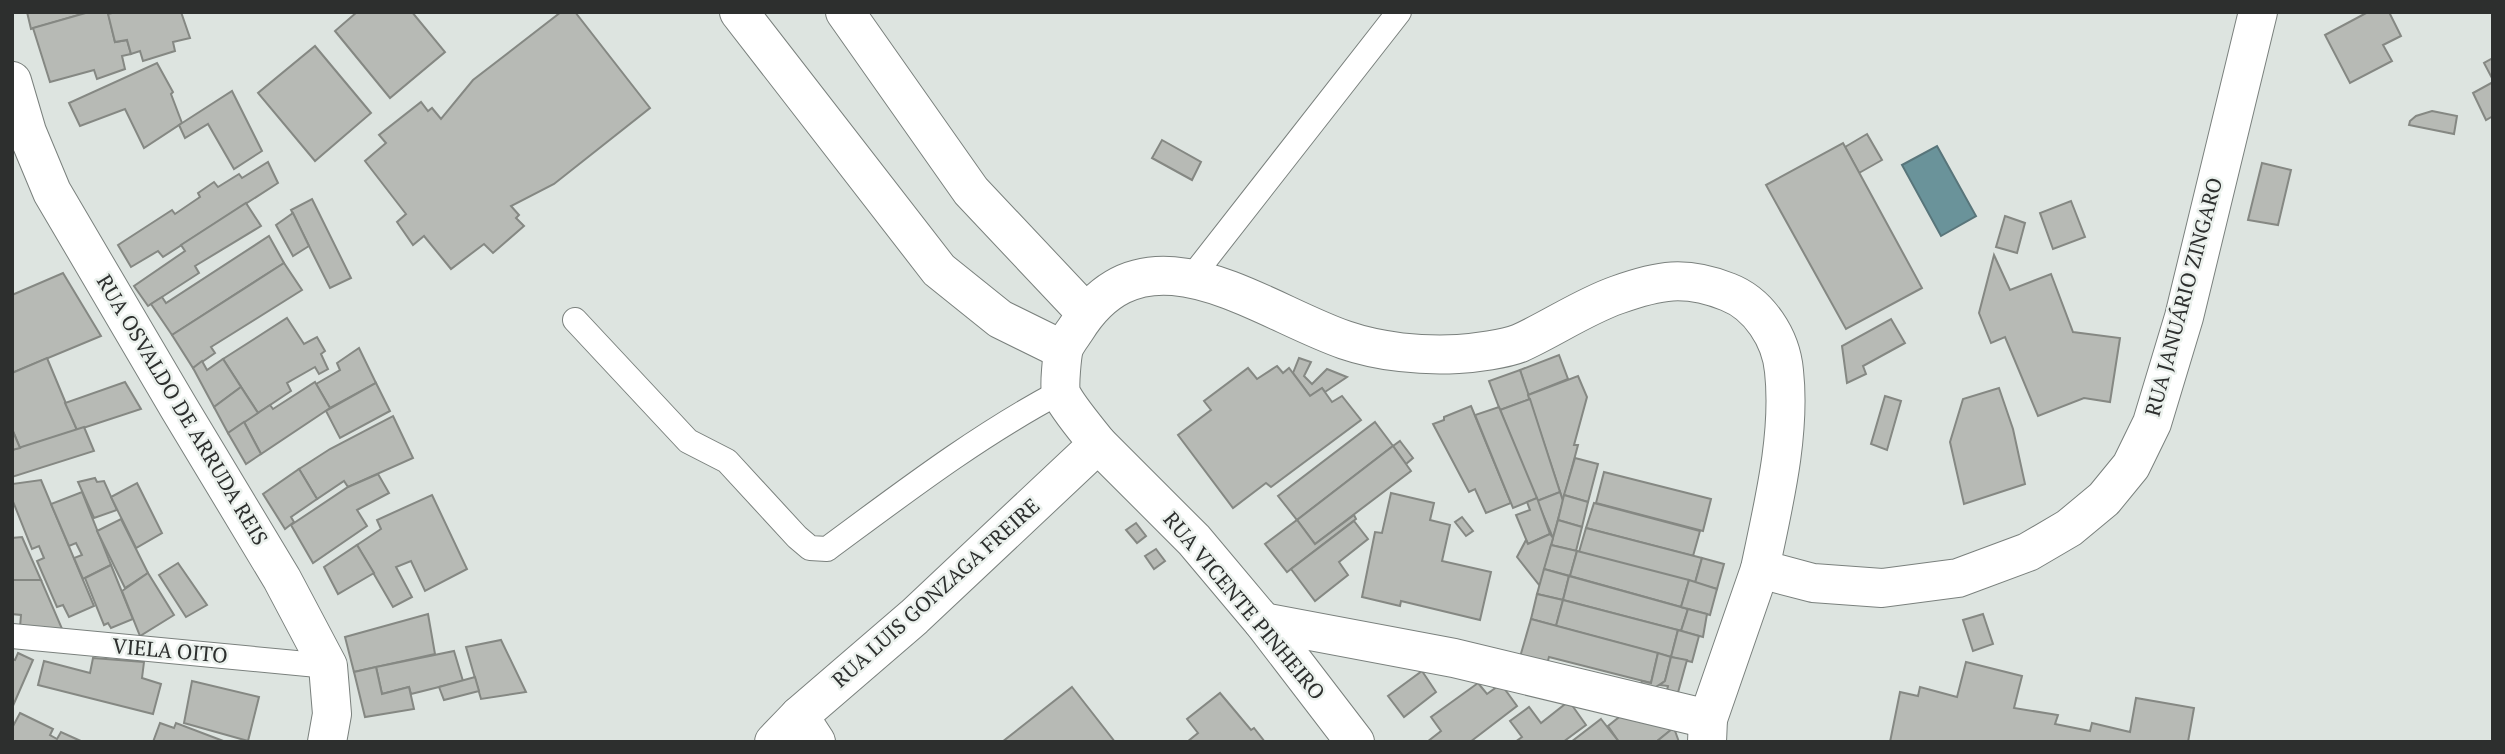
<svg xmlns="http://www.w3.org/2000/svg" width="2505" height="754" viewBox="0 0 2505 754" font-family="'PT Serif',serif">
	<rect width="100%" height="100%" fill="#dde4e0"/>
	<polygon fill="#6a939a" stroke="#58757a" stroke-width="2" points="1937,146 1976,216 1941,236 1902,165"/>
	<g fill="#b7bab5" stroke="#858883" stroke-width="2">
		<polygon points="27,12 89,12 31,29"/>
		<polygon points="89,12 108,12 115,42 127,40 131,54 122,56 125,69 97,79 94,70 50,82 33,28"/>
		<polygon points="116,12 181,12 190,38 173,42 175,51 143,61 140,51 131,54 127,40 115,42 108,14"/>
		<polygon points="357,12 412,12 445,52 390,98 335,31"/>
		<polygon points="561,12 575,12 650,108 554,184 511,206 519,215 516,218 524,226 493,253 484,244 451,269 424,236 413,245 397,222 406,214 365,161 386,143 379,135 421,102 428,111 432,108 441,119 473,80"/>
		<polygon points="2368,12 2389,12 2401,36 2383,45 2392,61 2350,83 2325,35"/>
		<polygon points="315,46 371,113 315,161 258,93"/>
		<polygon points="2493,58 2493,80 2484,63"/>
		<polygon points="157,63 173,92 171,94 182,123 144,148 125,109 80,126 69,103"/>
		<polygon points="2493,82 2493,116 2486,120 2473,93"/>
		<polygon points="232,91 262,151 234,169 208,124 185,138 179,125"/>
		<polygon points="2432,111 2457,116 2454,134 2409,125 2410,121 2416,116"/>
		<polygon points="1867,134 1882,160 1859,173 1845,147"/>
		<polygon points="1162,140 1201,162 1192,180 1152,158"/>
		<polygon points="1843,143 1922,288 1846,329 1766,185"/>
		<polygon points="268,162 278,183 163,257 158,251 131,267 118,245 172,210 175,214 200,197 198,193 214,182 218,187 239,174 242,178"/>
		<polygon points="2262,163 2291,170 2278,225 2248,220"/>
		<polygon points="312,199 351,278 330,288 291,210"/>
		<polygon points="2071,201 2085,237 2053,249 2040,213"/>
		<polygon points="246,203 261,226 195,266 199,273 148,306 134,286 185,251 181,245"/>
		<polygon points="293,213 309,246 293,256 276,225"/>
		<polygon points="2005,216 2025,223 2017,253 1996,247"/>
		<polygon points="269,236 284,263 172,335 151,304 162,297 166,303"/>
		<polygon points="1994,255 2010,290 2051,274 2073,332 2120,338 2110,402 2084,398 2038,416 2005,337 1991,343 1979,313"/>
		<polygon points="284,263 302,290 211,347 215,353 193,368 172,335"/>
		<polygon points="63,273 101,336 12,373 12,295"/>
		<polygon points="287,318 304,344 317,337 325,351 321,354 328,369 319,374 315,367 287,383 291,391 258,413 223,359"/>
		<polygon points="1891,319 1905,343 1863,366 1866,374 1847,383 1842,346"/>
		<polygon points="359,348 376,383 330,408 316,384 340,370 337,363"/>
		<polygon points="1559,355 1568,379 1528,395 1520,370"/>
		<polygon points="47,358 77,430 20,448 12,429 12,373"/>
		<polygon points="1299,358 1311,362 1304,376 1312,384 1327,369 1347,377 1325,392 1322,388 1310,396 1293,373"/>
		<polygon points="223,359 241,387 214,407 193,368 202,361 207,370"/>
		<polygon points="1277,366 1283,373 1289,368 1310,396 1322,388 1332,402 1342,396 1361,420 1271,487 1266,483 1233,508 1178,435 1211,410 1204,401 1248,368 1257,379"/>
		<polygon points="1520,370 1530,399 1500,410 1489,381"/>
		<polygon points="1578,376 1587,397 1574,445 1578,445 1563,501 1528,395"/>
		<polygon points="125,382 141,409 77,430 65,403"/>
		<polygon points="315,382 330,408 261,454 244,422 270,405 273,409"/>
		<polygon points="376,383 390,411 340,438 326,411"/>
		<polygon points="241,387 258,413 228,433 214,407"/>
		<polygon points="1999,388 2013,429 2025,484 1964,504 1950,442 1963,399"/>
		<polygon points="1885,396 1901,401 1887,450 1871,444"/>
		<polygon points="1530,399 1560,492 1537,501 1500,410"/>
		<polygon points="1471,406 1511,503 1486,513 1475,489 1469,492 1433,424 1444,420 1444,417"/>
		<polygon points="1499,407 1537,498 1513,508 1475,415"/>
		<polygon points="393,416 413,458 348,487 344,481 317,499 299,469 330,449"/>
		<polygon points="244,422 261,454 246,464 228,433"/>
		<polygon points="1375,422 1393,446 1297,520 1278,496"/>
		<polygon points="84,427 94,451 12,477 12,450"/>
		<polygon points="12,429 20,448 12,450"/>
		<polygon points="1400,441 1413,458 1406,464 1393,446"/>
		<polygon points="1393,446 1411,471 1315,544 1297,520"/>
		<polygon points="1575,458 1598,464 1588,502 1564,495"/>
		<polygon points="299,469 317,499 291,517 294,522 285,529 263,494"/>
		<polygon points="1604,472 1711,499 1703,531 1596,503"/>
		<polygon points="378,474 389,493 357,510 367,526 313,563 291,525 348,487"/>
		<polygon points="95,478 97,482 104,481 117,510 94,518 78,482"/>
		<polygon points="41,480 94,606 69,617 63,605 57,607 37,561 44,558 39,546 32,549 12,499 12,484"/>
		<polygon points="137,483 162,533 136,548 111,497"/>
		<polygon points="82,492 111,565 83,579 74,558 82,555 76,543 69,546 51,504"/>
		<polygon points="1560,492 1563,501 1553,538 1537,501"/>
		<polygon points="1391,493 1434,503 1430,520 1450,525 1442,561 1491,572 1480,620 1401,601 1400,606 1362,597 1375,532 1382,533"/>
		<polygon points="432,495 467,569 425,591 411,561 396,567 412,597 393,607 357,545 381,529 377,520"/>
		<polygon points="1564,495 1588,502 1582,527 1558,520"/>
		<polygon points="1537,498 1550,534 1528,544 1516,515 1530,510 1527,502"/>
		<polygon points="1594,503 1700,531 1693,556 1586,528"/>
		<polygon points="1354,515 1356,519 1287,572 1265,544 1297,520 1315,544"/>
		<polygon points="1462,517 1473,531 1466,536 1455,522"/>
		<polygon points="121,519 148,573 125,588 97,531"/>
		<polygon points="1558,520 1582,527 1576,551 1551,545"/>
		<polygon points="1354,521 1368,539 1339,562 1348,575 1315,601 1291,569"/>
		<polygon points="1136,523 1146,536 1137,543 1126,530"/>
		<polygon points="1586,528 1702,558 1695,583 1579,552"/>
		<polygon points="1550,534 1553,538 1540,586 1517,557 1526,540 1528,544"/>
		<polygon points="22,537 41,580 12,580 12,538"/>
		<polygon points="357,545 374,573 338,594 324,567"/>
		<polygon points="1551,545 1577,551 1570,576 1544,569"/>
		<polygon points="1156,549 1165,561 1154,569 1145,556"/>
		<polygon points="1577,551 1689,580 1681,607 1570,576"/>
		<polygon points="1702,558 1724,564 1717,589 1695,583"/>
		<polygon points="178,563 207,605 186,617 159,575"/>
		<polygon points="111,565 133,619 111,628 108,623 104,625 85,578"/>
		<polygon points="1544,569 1569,576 1563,600 1537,594"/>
		<polygon points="148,573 174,615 140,636 122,591"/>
		<polygon points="1569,576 1688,609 1681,631 1563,600"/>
		<polygon points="12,580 41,580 63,631 20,627 21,615 12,614"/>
		<polygon points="1689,580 1717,589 1710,615 1681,607"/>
		<polygon points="1537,594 1563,600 1556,626 1531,619"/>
		<polygon points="1563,600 1678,630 1671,657 1556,626"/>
		<polygon points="1688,609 1707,614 1703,637 1681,631"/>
		<polygon points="428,614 435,654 354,672 345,637"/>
		<polygon points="1983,614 1993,644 1973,651 1963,620"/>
		<polygon points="1531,619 1658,653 1651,683 1549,657 1547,664 1520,657"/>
		<polygon points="1678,630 1699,636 1692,662 1671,657"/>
		<polygon points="501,640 526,692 481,699 466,647"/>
		<polygon points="454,651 463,681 411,694 409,687 382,694 376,667"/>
		<polygon points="18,653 33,660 12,708 12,659 15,660"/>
		<polygon points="1658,653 1671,657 1665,681 1651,690 1640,687 1642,681 1651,683"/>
		<polygon points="1671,657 1687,660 1677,696 1666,694 1668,686 1660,685 1665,681"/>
		<polygon points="93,658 144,662 142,678 161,684 153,714 38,685 44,661 90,673"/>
		<polygon points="1966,662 2022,676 2014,708 2058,715 2055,724 2090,731 2092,723 2130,732 2136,698 2194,708 2188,742 1890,742 1900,692 1918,696 1920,687 1957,697"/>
		<polygon points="376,667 382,694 409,687 414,709 365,717 354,672"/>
		<polygon points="1422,671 1436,692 1404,717 1388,696"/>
		<polygon points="475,677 479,691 444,700 439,687"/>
		<polygon points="192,681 259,697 248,741 184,723"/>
		<polygon points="1478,683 1487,694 1501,684 1517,706 1470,742 1427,742 1441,731 1431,717"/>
		<polygon points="1072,687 1115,742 1002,742"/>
		<polygon points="1220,693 1251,730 1254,728 1265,742 1187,742 1198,733 1187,719"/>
		<polygon points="1569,701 1586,725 1563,742 1515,742 1522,737 1510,721 1529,707 1541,723"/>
		<polygon points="1628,710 1672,729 1656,742 1619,742 1608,726"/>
		<polygon points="20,713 53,729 50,735 57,739 61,732 83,742 12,742 12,728"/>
		<polygon points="1601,719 1619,742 1571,742"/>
		<polygon points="160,723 174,728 176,723 226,742 153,742"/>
		<polygon points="1674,728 1679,742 1656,742 1672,729"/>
	</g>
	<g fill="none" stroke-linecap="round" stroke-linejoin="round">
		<g stroke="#7a807d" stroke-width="26">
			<g id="lane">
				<polyline points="1191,278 1399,12"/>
				<path d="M575 320 688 441 727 461 797 537 810 548 827 549C903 493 977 436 1060 392"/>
				<polyline points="12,636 328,666"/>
			</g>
		</g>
		<g stroke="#7a807d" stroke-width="40">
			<g id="street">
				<polyline points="739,12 939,270 1000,319 1063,350"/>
				<polyline points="845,12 971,191 1086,313"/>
				<polyline points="12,81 27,132 52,192 179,408 282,579 328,666 332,714 327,742"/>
				<polyline points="1098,444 1194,540 1263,622 1355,742"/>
				<polyline points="1263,622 1454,658 1708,719"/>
				<polyline points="799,716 816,742"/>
				<polyline points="1707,742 1708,719 1760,569"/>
			</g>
		</g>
		<g stroke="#7a807d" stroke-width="40">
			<path id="secondary" d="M774 742 799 716 914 617 1098 444C1088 431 1067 407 1061 393 1059 387 1062 355 1064 348 1067 341 1072 335 1076 329 1145 218 1258 310 1345 340 1380 352 1422 356 1458 354 1474 353 1506 349 1520 343 1553 328 1583 307 1617 295 1659 280 1685 275 1728 292 1759 304 1781 338 1784 371 1791 435 1773 506 1760 569L1813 583 1882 588 1958 578 2028 552 2069 528 2104 499 2131 466 2152 423 2184 317 2258 12"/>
		</g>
		<use href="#lane" stroke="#fff" stroke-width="24"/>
		<use href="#street" stroke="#fff" stroke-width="38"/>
		<use href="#secondary" stroke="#fff" stroke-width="38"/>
	</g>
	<g text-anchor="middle" stroke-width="5" stroke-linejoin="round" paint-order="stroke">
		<g font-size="21" fill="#2d2f2e" stroke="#ebf1ed">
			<text transform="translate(2184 297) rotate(-75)" y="7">RUA JANUÁRIO ZINGARO</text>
			<text transform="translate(182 410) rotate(59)" y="7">RUA OSVALDO DE ARRUDA REIS</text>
			<text transform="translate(936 593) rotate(-42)" y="7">RUA LUIS GONZAGA FREIRE</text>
			<text transform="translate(1244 606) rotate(50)" y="7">RUA VICENTE PINHEIRO</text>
			<text transform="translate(170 651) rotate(5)" y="7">VIELA OITO</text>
		</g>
	</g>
	<rect width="2505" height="754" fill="none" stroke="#2d2f2e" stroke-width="28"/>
</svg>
